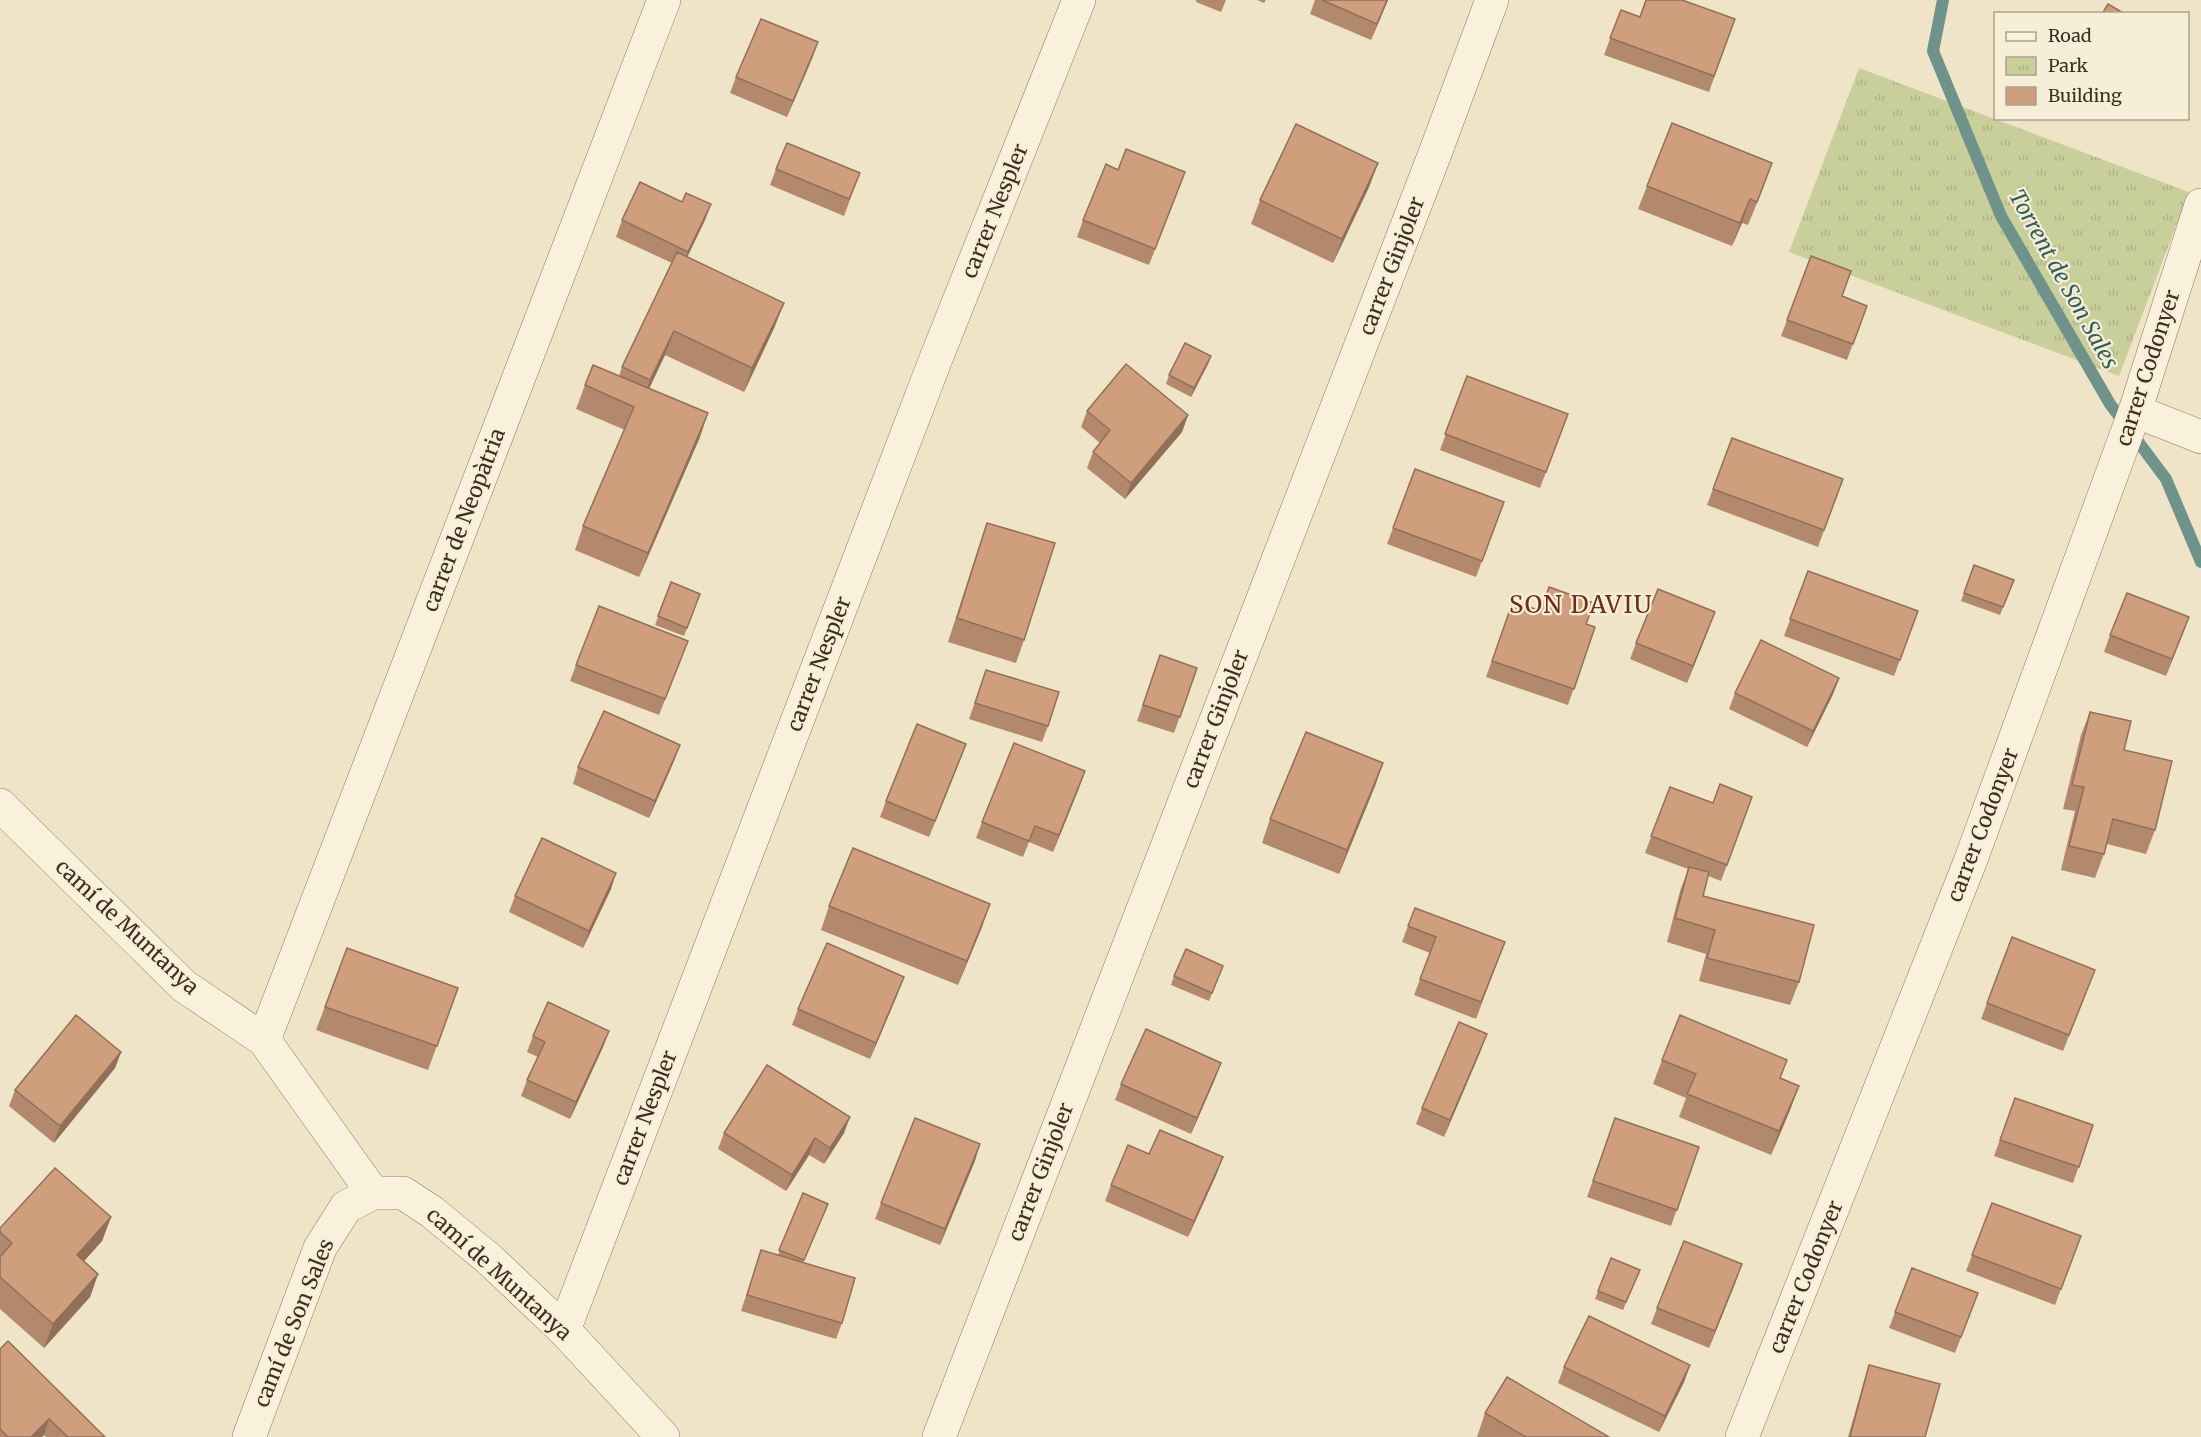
<svg xmlns="http://www.w3.org/2000/svg" width="2201" height="1437" viewBox="0 0 2201 1437" font-family="Merriweather,serif">
	<defs>
		<pattern id="park-tufts" width="24" height="20" patternUnits="userSpaceOnUse" patternTransform="scale(1.5)"><rect width="24" height="20" fill="#c9cf9b"/><path d="M3 7l-1-3M5 7V3M7 7l1-3M15 17l-1-3M17 17v-4M19 17l1-3" fill="none" stroke="#aeb285"/></pattern>
	</defs>
	<rect width="100%" height="100%" fill="#f0e4c8"/>
	<polygon fill="url(#park-tufts)" points="1859,68 2189,192 2119,376 1789,252"/>
	<g fill="none" stroke-linecap="round" stroke-linejoin="round">
		<polyline stroke="#6f938a" stroke-width="12" points="1943,0 1933,51 2001,216 2110,404 2166,479 2201,562"/>
		<g stroke="#8d765c" stroke-width="34">
			<g id="minor">
				<polyline points="2135,411 2201,437"/>
				<polyline points="0,805 184,986 264,1040 373,1193"/>
				<polyline points="264,1040 664,0"/>
				<polyline points="564,1330 935,361 1079,0"/>
				<polyline points="249,1437 320,1248 346,1207 373,1193 403,1193 432,1212 489,1259 564,1330 663,1437"/>
				<polyline points="939,1437 1434,156 1492,0"/>
				<polyline points="1742,1437 1970,862 2135,411 2201,205"/>
			</g>
		</g>
		<use href="#minor" stroke="#faf1dc" stroke-width="33"/>
	</g>
	<g fill="#b2896c">
		<polygon points="1196,0 1226,0 1221,12 1196,2"/>
		<polygon points="1257,0 1266,0 1264,3"/>
		<polygon points="1315,0 1388,0 1371,40 1310,14"/>
		<polygon points="1621,10 1640,17 1735,19 1709,92 1604,55"/>
		<polygon points="818,42 787,117 730,93 736,77"/>
		<polygon points="1378,163 1369,187 1333,263 1251,224 1260,200"/>
		<polygon points="776,169 860,173 844,216 770,185"/>
		<polygon points="1118,170 1185,172 1149,265 1077,237 1083,220"/>
		<polygon points="1647,186 1764,186 1748,225 1742,223 1732,246 1638,209"/>
		<polygon points="682,202 711,204 705,220 687,257 775,326 744,392 665,355 649,388 700,437 639,577 575,550 583,526 625,430 576,409 585,385 619,376 622,367 672,263 616,237 622,220"/>
		<polygon points="1811,256 1842,296 1867,306 1847,360 1781,336"/>
		<polygon points="1211,356 1208,364 1191,397 1166,384 1169,375"/>
		<polygon points="1467,376 1568,414 1540,488 1440,450"/>
		<polygon points="1087,411 1188,415 1182,432 1125,499 1087,468 1093,452 1100,443 1081,427"/>
		<polygon points="1732,438 1843,479 1818,547 1707,505"/>
		<polygon points="1415,469 1504,502 1476,577 1387,544"/>
		<polygon points="987,523 1024,640 1016,663 948,642 979,546"/>
		<polygon points="1974,565 2014,580 2000,615 1961,601"/>
		<polygon points="1808,571 1918,611 1894,676 1784,636"/>
		<polygon points="671,582 700,594 684,636 655,625"/>
		<polygon points="1513,601 1541,611 1595,627 1568,705 1486,677"/>
		<polygon points="2189,617 2166,676 2104,652 2110,635"/>
		<polygon points="1709,628 1687,683 1630,659 1636,643"/>
		<polygon points="1160,655 1197,668 1174,733 1137,721"/>
		<polygon points="682,657 659,715 570,681 576,665"/>
		<polygon points="986,670 1048,726 1042,742 969,719"/>
		<polygon points="1839,678 1833,694 1807,747 1729,709 1735,693"/>
		<polygon points="2090,712 2124,750 2155,830 2146,854 2107,844 2104,854 2095,878 2061,870 2075,811 2063,809 2081,735"/>
		<polygon points="966,744 929,837 880,817 886,801"/>
		<polygon points="680,745 674,761 649,818 573,784 578,767"/>
		<polygon points="1383,763 1375,786 1339,874 1262,843 1270,819"/>
		<polygon points="1670,787 1713,803 1752,797 1721,881 1708,876 1703,896 1799,982 1790,1005 1699,981 1706,954 1667,942 1680,891 1688,869 1645,853"/>
		<polygon points="1079,788 1053,852 1029,842 1023,857 976,838 982,822"/>
		<polygon points="611,889 583,948 509,912 515,896"/>
		<polygon points="829,906 982,927 958,985 821,930"/>
		<polygon points="1408,926 1505,942 1476,1019 1414,995 1430,953 1402,942"/>
		<polygon points="347,948 458,988 428,1070 316,1030"/>
		<polygon points="1223,966 1209,1001 1171,985 1174,976"/>
		<polygon points="2089,986 2063,1051 1981,1019 1987,1003"/>
		<polygon points="898,993 870,1059 792,1025 798,1009"/>
		<polygon points="609,1031 603,1047 570,1119 521,1096 527,1080 538,1057 527,1052 533,1036"/>
		<polygon points="1481,1050 1444,1137 1416,1124 1422,1108"/>
		<polygon points="121,1052 115,1068 54,1143 9,1106 15,1090"/>
		<polygon points="1662,1060 1781,1078 1799,1086 1790,1110 1771,1155 1679,1117 1686,1098 1653,1084"/>
		<polygon points="1215,1079 1191,1134 1115,1100 1121,1084"/>
		<polygon points="2015,1098 2093,1125 2073,1183 1994,1156"/>
		<polygon points="1615,1118 1699,1147 1671,1226 1587,1197"/>
		<polygon points="724,1133 844,1133 824,1164 809,1155 786,1191 718,1149"/>
		<polygon points="980,1144 940,1245 875,1219 881,1203"/>
		<polygon points="1149,1154 1217,1173 1188,1237 1105,1201 1111,1185"/>
		<polygon points="803,1193 828,1204 803,1263 842,1323 836,1339 741,1311 761,1250 778,1255"/>
		<polygon points="1992,1203 2081,1236 2055,1305 1966,1271"/>
		<polygon points="111,1217 102,1241 84,1261 98,1274 90,1297 44,1348 0,1309 0,1228"/>
		<polygon points="1611,1258 1640,1270 1623,1310 1595,1299"/>
		<polygon points="1912,1268 1978,1293 1955,1353 1889,1328"/>
		<polygon points="1736,1281 1709,1348 1651,1324 1657,1308"/>
		<polygon points="0,1349 105,1437 46,1437 44,1435 42,1437 0,1437"/>
		<polygon points="1690,1365 1684,1382 1659,1432 1558,1383 1564,1367"/>
		<polygon points="1869,1365 1925,1437 1848,1437 1864,1381"/>
		<polygon points="1485,1413 1609,1437 1477,1437"/>
	</g>
	<g fill="#916f58">
		<polygon points="1387,0 1388,0 1371,40 1377,24"/>
		<polygon points="818,42 812,59 787,117 793,101"/>
		<polygon points="1378,163 1369,187 1333,263 1342,239"/>
		<polygon points="1750,199 1742,223 1732,246 1740,223"/>
		<polygon points="711,204 705,220 682,268 688,252"/>
		<polygon points="784,303 775,326 744,392 752,368"/>
		<polygon points="674,331 665,355 642,404 650,380"/>
		<polygon points="1211,356 1208,364 1191,397 1194,388"/>
		<polygon points="708,413 700,437 639,577 648,553"/>
		<polygon points="1188,415 1182,432 1125,499 1131,483"/>
		<polygon points="1715,612 1709,628 1687,683 1693,666"/>
		<polygon points="2189,617 2183,633 2166,676 2172,659"/>
		<polygon points="1839,678 1833,694 1807,747 1813,731"/>
		<polygon points="966,744 960,760 929,837 935,821"/>
		<polygon points="680,745 674,761 649,818 655,801"/>
		<polygon points="1383,763 1375,786 1339,874 1347,850"/>
		<polygon points="1085,771 1079,788 1053,852 1059,835"/>
		<polygon points="616,873 611,889 583,948 589,931"/>
		<polygon points="990,904 982,927 958,985 967,961"/>
		<polygon points="904,977 898,993 870,1059 876,1043"/>
		<polygon points="609,1031 603,1047 570,1119 576,1102"/>
		<polygon points="1487,1034 1481,1050 1444,1137 1450,1120"/>
		<polygon points="121,1052 115,1068 54,1143 60,1126"/>
		<polygon points="1221,1063 1215,1079 1191,1134 1197,1118"/>
		<polygon points="1799,1086 1790,1110 1771,1155 1779,1131"/>
		<polygon points="850,1117 844,1133 824,1164 830,1148"/>
		<polygon points="815,1138 809,1155 786,1191 792,1175"/>
		<polygon points="980,1144 975,1161 940,1245 945,1229"/>
		<polygon points="1223,1157 1217,1173 1188,1237 1194,1221"/>
		<polygon points="111,1217 102,1241 68,1279 77,1255"/>
		<polygon points="1742,1264 1736,1281 1709,1348 1715,1331"/>
		<polygon points="98,1274 90,1297 44,1348 53,1324"/>
		<polygon points="1690,1365 1684,1382 1659,1432 1665,1416"/>
		<polygon points="49,1419 44,1435 42,1437 31,1437"/>
	</g>
	<g fill="#cf9f7d" stroke="#916f58" stroke-width="1.5">
		<polygon points="1322,0 1387,0 1377,24"/>
		<polygon points="1646,0 1682,0 1735,19 1714,76 1610,38 1621,10 1640,17"/>
		<polygon points="2108,4 2125,14 2102,14"/>
		<polygon points="761,19 818,42 793,101 736,77"/>
		<polygon points="1672,123 1772,163 1757,202 1750,199 1740,223 1647,186"/>
		<polygon points="1296,124 1378,163 1342,239 1260,200"/>
		<polygon points="787,143 860,173 849,199 776,169"/>
		<polygon points="1126,149 1185,172 1155,249 1083,220 1106,164 1118,170"/>
		<polygon points="640,182 682,202 686,193 711,204 688,252 622,220"/>
		<polygon points="677,252 784,303 752,368 674,331 650,380 622,367"/>
		<polygon points="1811,256 1851,271 1842,296 1867,306 1853,344 1787,320"/>
		<polygon points="1185,343 1211,356 1194,388 1169,375"/>
		<polygon points="1126,364 1188,415 1131,483 1093,452 1110,430 1087,411"/>
		<polygon points="593,365 708,413 648,553 583,526 634,407 585,385"/>
		<polygon points="1467,376 1568,414 1546,472 1445,434"/>
		<polygon points="1732,438 1843,479 1824,530 1713,489"/>
		<polygon points="1415,469 1504,502 1482,561 1393,528"/>
		<polygon points="987,523 1055,543 1024,640 957,618"/>
		<polygon points="1974,565 2014,580 2003,607 1964,593"/>
		<polygon points="1808,571 1918,611 1900,660 1790,619"/>
		<polygon points="671,582 700,594 687,628 658,616"/>
		<polygon points="1549,587 1594,603 1586,624 1595,627 1574,689 1492,661 1513,601 1541,611"/>
		<polygon points="1658,589 1715,612 1693,666 1636,643"/>
		<polygon points="2127,593 2189,617 2172,659 2110,635"/>
		<polygon points="599,606 688,641 665,699 576,665"/>
		<polygon points="1761,640 1839,678 1813,731 1735,693"/>
		<polygon points="1160,655 1197,668 1180,717 1143,705"/>
		<polygon points="986,670 1059,692 1048,726 975,703"/>
		<polygon points="604,711 680,745 655,801 578,767"/>
		<polygon points="2090,712 2131,721 2124,750 2172,761 2155,830 2113,819 2104,854 2069,846 2084,787 2072,785"/>
		<polygon points="917,724 966,744 935,821 886,801"/>
		<polygon points="1306,732 1383,763 1347,850 1270,819"/>
		<polygon points="1014,743 1085,771 1059,835 1035,826 1029,841 982,822"/>
		<polygon points="1720,784 1752,797 1727,865 1651,836 1670,787 1713,803"/>
		<polygon points="542,838 616,873 589,931 515,896"/>
		<polygon points="853,848 990,904 967,961 829,906"/>
		<polygon points="1689,867 1709,872 1703,896 1814,925 1799,982 1707,958 1715,930 1675,918"/>
		<polygon points="1415,908 1505,942 1481,1002 1420,979 1436,937 1408,926"/>
		<polygon points="2012,937 2095,970 2069,1035 1987,1003"/>
		<polygon points="827,943 904,977 876,1043 798,1009"/>
		<polygon points="347,948 458,988 437,1046 325,1007"/>
		<polygon points="1186,949 1223,966 1212,993 1174,976"/>
		<polygon points="548,1002 609,1031 576,1102 527,1080 545,1042 533,1036"/>
		<polygon points="76,1015 121,1052 60,1126 15,1090"/>
		<polygon points="1680,1015 1787,1060 1780,1078 1799,1086 1779,1131 1687,1094 1696,1074 1662,1060"/>
		<polygon points="1459,1022 1487,1034 1450,1120 1422,1108"/>
		<polygon points="1146,1029 1221,1063 1197,1118 1121,1084"/>
		<polygon points="767,1065 850,1117 830,1148 815,1138 792,1175 724,1133"/>
		<polygon points="2015,1098 2093,1125 2079,1167 2000,1140"/>
		<polygon points="915,1118 980,1144 945,1229 881,1203"/>
		<polygon points="1615,1118 1699,1147 1677,1210 1593,1181"/>
		<polygon points="1160,1130 1223,1157 1194,1221 1111,1185 1128,1145 1149,1154"/>
		<polygon points="55,1168 111,1217 77,1255 98,1274 53,1324 0,1277 0,1257 12,1243 0,1232 0,1228"/>
		<polygon points="803,1193 828,1204 804,1260 779,1250"/>
		<polygon points="1992,1203 2081,1236 2061,1289 1972,1255"/>
		<polygon points="1684,1241 1742,1264 1715,1331 1657,1308"/>
		<polygon points="761,1250 855,1278 842,1323 747,1295"/>
		<polygon points="1611,1258 1640,1270 1626,1302 1598,1291"/>
		<polygon points="1912,1268 1978,1293 1961,1337 1895,1312"/>
		<polygon points="1589,1316 1690,1365 1665,1416 1564,1367"/>
		<polygon points="8,1341 105,1437 68,1437 49,1419 31,1437 8,1437 0,1429 0,1349"/>
		<polygon points="1869,1365 1940,1384 1925,1437 1850,1437"/>
		<polygon points="1507,1377 1609,1437 1526,1437 1485,1413"/>
	</g>
	<g text-anchor="middle" stroke-width="4.5" stroke-linejoin="round" paint-order="stroke">
		<g font-size="21" fill="#3d2e20" stroke="#f7eed8">
			<text transform="translate(995 211) rotate(-68)" y="7">carrer Nespler</text>
			<text transform="translate(1392 266) rotate(-69)" y="7">carrer Ginjoler</text>
			<text transform="translate(2148 368) rotate(-72)" y="7">carrer Codonyer</text>
			<text transform="translate(464 520) rotate(-69)" y="7">carrer de Neopàtria</text>
			<text transform="translate(819 664) rotate(-69)" y="7">carrer Nespler</text>
			<text transform="translate(1216 719) rotate(-69)" y="7">carrer Ginjoler</text>
			<text transform="translate(1983 825) rotate(-69)" y="7">carrer Codonyer</text>
			<text transform="translate(127 927) rotate(43)" y="7">camí de Muntanya</text>
			<text transform="translate(645 1118) rotate(-69)" y="7">carrer Nespler</text>
			<text transform="translate(1041 1172) rotate(-69)" y="7">carrer Ginjoler</text>
			<text transform="translate(499 1274) rotate(42)" y="7">camí de Muntanya</text>
			<text transform="translate(1806 1277) rotate(-68)" y="7">carrer Codonyer</text>
			<text transform="translate(294 1323) rotate(-68)" y="7">camí de Son Sales</text>
		</g>
		<g font-size="22" font-style="italic" fill="#2f5d5a" stroke="#f7eed8">
			<text transform="translate(2064 279) rotate(61)" y="8">Torrent de Son Sales</text>
		</g>
		<g font-size="24" letter-spacing="1.5" fill="#6b2e1e" stroke="#f7eed8">
			<text x="1581" y="613">SON DAVIU</text>
		</g>
	</g>
	<rect x="1994" y="12" width="195" height="108" fill="#f7eed8" stroke="#ada18e" stroke-width="1.5"/>
	<rect x="2006" y="32" width="30" height="9" fill="#faf1dc" stroke="#ada18e" stroke-width="1.5"/>
	<text x="2048" y="42" font-size="18" fill="#3d2e20">Road</text>
	<rect x="2006" y="57" width="30" height="18" fill="url(#park-tufts)" stroke="#ada18e" stroke-width="1.5"/>
	<text x="2048" y="72" font-size="18" fill="#3d2e20">Park</text>
	<rect x="2006" y="87" width="30" height="18" fill="#cf9f7d" stroke="#ada18e" stroke-width="1.5"/>
	<text x="2048" y="102" font-size="18" fill="#3d2e20">Building</text>
</svg>
